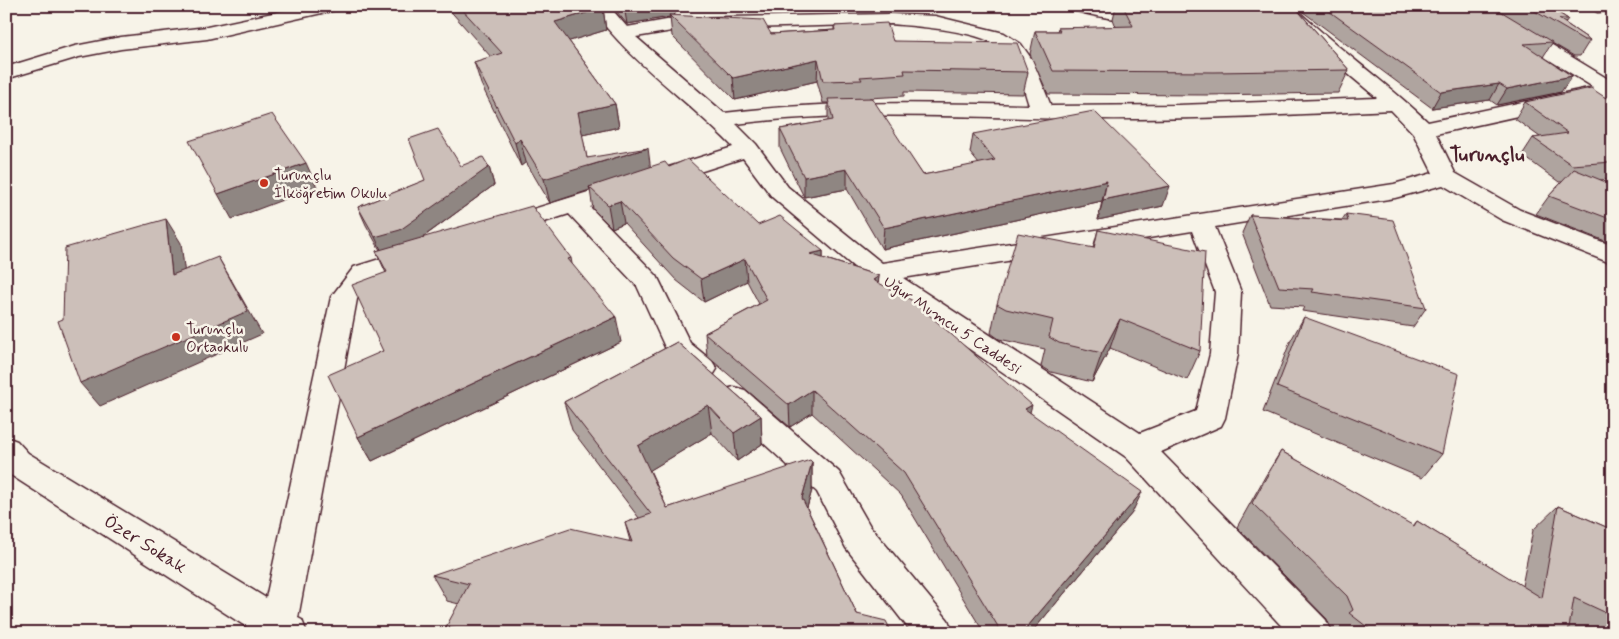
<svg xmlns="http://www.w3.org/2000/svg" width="1619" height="639" viewBox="0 0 1619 639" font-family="Mynerve,sans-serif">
	<rect width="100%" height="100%" fill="#f7f3e8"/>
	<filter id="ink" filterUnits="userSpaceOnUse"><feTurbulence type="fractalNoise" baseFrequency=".02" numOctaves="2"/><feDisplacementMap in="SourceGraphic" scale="10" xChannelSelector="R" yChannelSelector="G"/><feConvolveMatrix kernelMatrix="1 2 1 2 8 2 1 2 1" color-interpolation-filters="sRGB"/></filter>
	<g filter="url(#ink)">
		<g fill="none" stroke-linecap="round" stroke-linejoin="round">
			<g stroke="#4a1f2b" stroke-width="3">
				<g id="minor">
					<polygon points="305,6 340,6 337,10 331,11 207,39 121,49 79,57 6,79 6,67 75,46 121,37 207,27"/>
					<path d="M590 6H609L627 27 678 18 891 14 935 16 1004 33 1021 44 1033 61 1051 106 1178 105 1377 98 1299 33 1274 6H1293C1336 48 1385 81 1428 122L1593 87 1469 10 1466 6H1488L1613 82V95L1436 134 1455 173 1520 210 1613 246V264L1502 220 1443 185 1395 198 1215 227 1241 292 1238 354 1225 418 1221 426 1161 452 1326 620 1331 633H1288L1126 457 868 279 772 197 743 158 590 207 657 276 690 343 712 361 717 369 712 377 702 380 692 377 669 356 637 286 569 214 504 235 495 233 492 227 495 221 733 147C687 99 628 61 590 6ZM891 24C921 27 984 30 1007 52 1018 62 1024 91 1029 105 927 103 826 100 724 113L636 37 678 30ZM1391 110 1413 133 1433 173 1394 184 882 263 788 187 756 144 736 124C853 109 970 118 1088 119 1189 120 1290 115 1391 110ZM1192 231 1215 292 1210 354 1196 411 1140 433 903 278Z"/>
					<path d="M1069 6 1151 9 1157 10 1160 14 1157 18C1131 24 1098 17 1072 10Z"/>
					<polygon points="418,247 427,249 431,255 427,261 372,279 357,299 298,618 302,620 307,633 256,633 6,472 6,437 17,441 28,453 266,598 331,297 354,267"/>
					<polygon points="734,387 745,390 839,472 870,526 948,620 953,633 912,633 846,548 817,492 723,406 719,398 723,390"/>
				</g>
			</g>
			<use href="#minor" fill="#f7f3e8" fill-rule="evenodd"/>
		</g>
		<g fill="#afa49f" stroke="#4a1f2b">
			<polygon points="446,6 601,6 603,8 606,30 569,41 615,104 619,127 582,135 587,158 651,167 669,167 758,225 823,251 823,258 879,276 878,283 1030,412 1132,513 1031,633 984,633 901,495 812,413 790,427 707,356 705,333 759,304 747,281 704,302 676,280 624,223 612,228 593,209 590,190 550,203 526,162 521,166 481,84 474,62 491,57"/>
			<polygon points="612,6 680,6 674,15 771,34 834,30 834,26 893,41 1028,72 1023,94 904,92 904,96 869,98 923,175 979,164 970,153 973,134 1163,206 1098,220 1102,201 882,249 847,189 804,197 780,148 780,129 828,121 828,103 823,103 817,81 735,100 672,36 670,17 627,24"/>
			<polygon points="1116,6 1294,6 1349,70 1338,93 1206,95 1048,94 1030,54 1035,31 1057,31 1058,28 1116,27 1113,19"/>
			<polygon points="1295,6 1548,6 1568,19 1565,23 1590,40 1580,56 1574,56 1552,43 1543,57 1561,92 1497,105 1490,100 1432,108"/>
			<polygon points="1586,6 1613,6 1613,12 1597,13"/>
			<polygon points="1613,97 1613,179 1599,180 1613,185 1613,244 1536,214 1549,196 1562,182 1559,182 1522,155 1533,138 1540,137 1515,119 1525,102"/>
			<polygon points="461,166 489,167 494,185 422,238 571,258 572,264 621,342 372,461 358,437 383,351 386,273 376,251 380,250 366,225 358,207"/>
			<polygon points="1346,214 1426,308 1413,327 1302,311 1304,307 1270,305 1242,233 1250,215 1342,220"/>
			<polygon points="1098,230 1200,351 1187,380 1110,348 1092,382 1051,372 1041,366 1045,349 999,339 991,333 997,304 1093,248"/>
			<polygon points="1304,317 1442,454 1422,478 1263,412 1290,342"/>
			<polygon points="677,342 761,416 762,444 737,461 712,433 650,470 667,508 812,462 812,490 807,508 857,614 892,633 450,633 446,627 459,604 447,601 432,575 630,541 625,523 639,518 572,430 564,402"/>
			<polygon points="1281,451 1413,526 1417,521 1522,586 1533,530 1558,506 1613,530 1613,633 1572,633 1568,631 1568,633 1331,633 1332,631 1327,619 1237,527 1266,475"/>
		</g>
		<g fill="#8f8682" stroke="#4a1f2b">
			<polygon points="624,6 680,6 673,17 669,15 670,17 627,24"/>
			<polygon points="603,8 606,30 560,44 555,22"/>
			<polygon points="818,59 817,81 735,100 733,78"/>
			<polygon points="1572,76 1561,92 1497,105 1507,89"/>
			<polygon points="1499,84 1490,100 1432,108 1441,92"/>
			<polygon points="615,104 619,127 582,135 588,166 648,148 651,171 589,187 590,190 550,203 544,179 578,112"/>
			<polygon points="520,139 526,162 521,166 515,143"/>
			<polygon points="306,163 317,187 232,219 218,194"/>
			<polygon points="489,167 494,185 408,248 384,256 375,237"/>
			<polygon points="847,169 847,189 804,197 804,177"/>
			<polygon points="1107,181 1102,201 882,249 884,228"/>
			<polygon points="1170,186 1163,206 1098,220 1103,200"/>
			<polygon points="620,201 624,223 612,228 608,205"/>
			<polygon points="166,219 181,243 188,299 172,275"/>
			<polygon points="823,251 823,274 810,254"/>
			<polygon points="218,257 232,281 262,334 100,406 80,383"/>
			<polygon points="745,259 747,281 704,302 701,279"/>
			<polygon points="879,276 877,299 873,280"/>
			<polygon points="616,317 621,342 372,461 358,437"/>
			<polygon points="1120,319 1110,348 1092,382 1102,353"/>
			<polygon points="812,390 812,413 790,427 789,405"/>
			<polygon points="708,405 712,433 644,474 638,446"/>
			<polygon points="1032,405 1026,427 1025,409"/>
			<polygon points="761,416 762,444 737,461 734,433"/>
			<polygon points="812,462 812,490 802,525 802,498"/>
			<polygon points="1142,492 1132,513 1031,633 1022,633"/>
		</g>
		<g fill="#ccbfb9" stroke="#4a1f2b">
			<polygon points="459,6 601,6 603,8 555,22 615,104 578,112 587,158 648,148 544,179 520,139 515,143 474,62 502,53"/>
			<polygon points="1123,6 1294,6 1349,70 1214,72 1053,71 1035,31 1060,31 1058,28 1133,26"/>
			<polygon points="1322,6 1492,6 1552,42 1524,44 1572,76 1507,89 1499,84 1441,92"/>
			<polygon points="1526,6 1548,6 1568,19 1559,19 1590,40 1584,40"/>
			<polygon points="669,15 763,20 771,34 835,30 834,26 887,23 893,41 1017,43 1028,72 904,70 905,74 860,77 862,80 823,81 818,59 733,78"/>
			<polygon points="1591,88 1606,98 1613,97 1613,162 1572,165 1533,138 1568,133 1525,102"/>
			<polygon points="872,98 923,175 995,160 973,134 1094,111 1170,186 1103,200 1107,181 884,228 847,169 804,177 780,129 833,120 828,99"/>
			<polygon points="272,114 306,163 218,194 189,141"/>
			<polygon points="438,129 461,166 483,157 489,167 400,230 375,237 358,207 425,180 409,139"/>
			<polygon points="688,159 758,225 780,216 823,251 810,254 879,276 873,280 913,301 1032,405 1025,409 1142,492 1022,633 1002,633 904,473 812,390 789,405 705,333 767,300 745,259 701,279 673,258 620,201 608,205 589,187 665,162 669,167"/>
			<polygon points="1574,169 1613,185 1613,220 1549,196"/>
			<polygon points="532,206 571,258 568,259 616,317 358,437 328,375 383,351 352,285 387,272 376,251"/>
			<polygon points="1346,214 1393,220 1426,308 1312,292 1314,289 1279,287 1250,215 1348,221"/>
			<polygon points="166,219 172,275 218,257 248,311 80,383 58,321 63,319 65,248"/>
			<polygon points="1098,230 1205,252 1200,351 1120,319 1102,353 1059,343 1049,337 1053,320 1006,309 997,304 1018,233 1094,248"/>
			<polygon points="1304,317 1459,374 1442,454 1277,387"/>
			<polygon points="677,342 761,416 734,433 708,405 638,446 667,508 810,460 812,462 802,498 857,614 886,621 892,633 471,633 446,627 469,584 432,575 570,528 632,542 625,523 651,514 564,402"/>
			<polygon points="1281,451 1414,526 1417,521 1542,598 1558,506 1613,530 1613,616 1574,598 1568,633 1370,633 1371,630 1349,613 1353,610 1347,596 1252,503"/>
		</g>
	</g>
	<g fill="#c8321e" stroke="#f7f3e8" stroke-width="2">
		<circle cx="264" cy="183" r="5"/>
		<circle cx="176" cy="337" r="5"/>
	</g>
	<g text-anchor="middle" stroke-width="5" stroke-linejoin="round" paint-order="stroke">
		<g font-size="16" fill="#4a1f2b" stroke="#f7f3e8" text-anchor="start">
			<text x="274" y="180">Turunçlu<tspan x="274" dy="18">İlköğretim Okulu</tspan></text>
			<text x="186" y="334">Turunçlu<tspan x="186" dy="18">Ortaokulu</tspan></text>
		</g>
		<g font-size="16" fill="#4a1f2b" stroke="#f7f3e8">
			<text transform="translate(953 324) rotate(34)" y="6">Uğur Mumcu 5 Caddesi</text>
		</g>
		<g font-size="19" fill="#4a1f2b" stroke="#f7f3e8">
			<text transform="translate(146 543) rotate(32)" y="7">Özer Sokak</text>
		</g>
		<g font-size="21" font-weight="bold" fill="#4a1f2b" stroke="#f7f3e8">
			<text x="1487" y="161">Turunçlu</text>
		</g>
	</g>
	<rect width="1619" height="639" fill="none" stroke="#f7f3e8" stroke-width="25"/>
	<rect x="12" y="12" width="1594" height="614" fill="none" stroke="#4a1f2b" stroke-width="2" filter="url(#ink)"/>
</svg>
